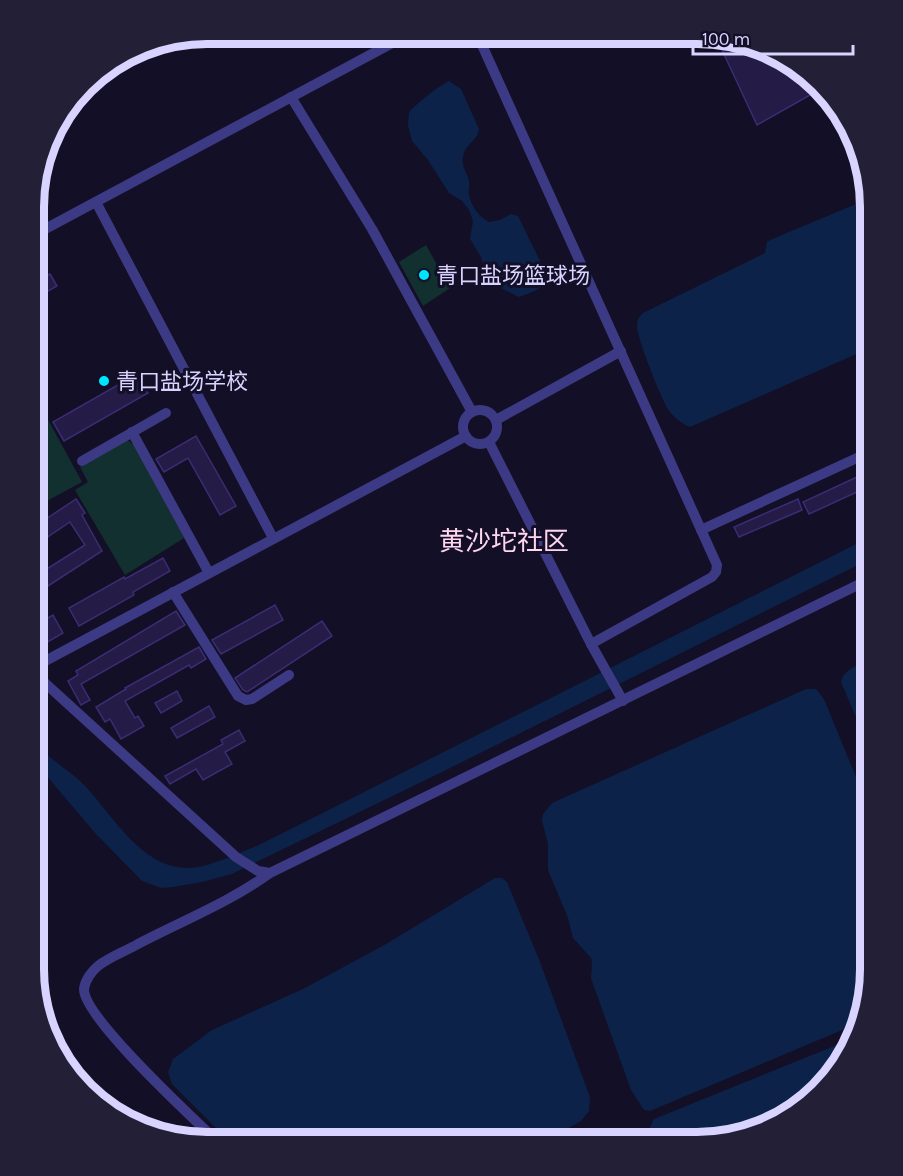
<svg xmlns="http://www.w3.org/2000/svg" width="903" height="1176" viewBox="0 0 903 1176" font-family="Karla,'Noto Sans SC',sans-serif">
	<rect width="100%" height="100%" fill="#130f26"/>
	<g fill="#12302f">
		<polygon points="426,245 450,288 423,306 399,262"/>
		<polygon points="34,394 82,482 34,508"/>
		<polygon points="125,440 129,441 134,445 184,538 125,575 75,490 88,482 80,467"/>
	</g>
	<g fill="#0c2248">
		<path d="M449 81 461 89 479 129C478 140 467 143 464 153 460 165 466 170 469 181 470 185 468 191 469 195 471 206 479 217 489 222L500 220 511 214 518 216 546 273 544 284 535 291 519 297 493 284 486 276 481 257 470 239 473 221 469 210 462 201 449 193 428 160 412 141 408 126 409 112C415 105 441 84 449 81Z"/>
		<path d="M868 199 870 206V348L690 427C681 423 673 417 668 409 661 398 636 336 637 325 637 319 639 317 643 313L765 253 767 242 770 240Z"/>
		<path d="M870 537V559L442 772 232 874 202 882 173 887 161 888 142 881 96 834 33 760V741C49 760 72 771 88 789 118 823 150 879 203 866 222 861 241 852 259 845Z"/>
		<path d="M870 660V750L841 682C844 669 858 665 870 660Z"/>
		<polygon points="806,689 816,689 824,699 870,811 870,981 854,1025 650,1111 644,1110 631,1090 593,984 591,978 592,964 591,958 573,938 568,918 548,870 548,844 542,821 543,814 552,803"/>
		<polygon points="495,878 502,878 507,882 540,962 590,1097 589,1111 581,1121 542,1143 230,1142 172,1084 168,1072 173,1059 212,1030 303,989 386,944"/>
		<polygon points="849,1040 841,1066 773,1125 697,1143 662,1143 650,1127 654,1119"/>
	</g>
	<g fill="#241b47" stroke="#3b2d73" stroke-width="1.5">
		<polygon points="715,35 802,69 819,90 757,125"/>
		<polygon points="50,274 57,286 34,299 34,283"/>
		<polygon points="137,374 148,393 64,441 53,422"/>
		<polygon points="196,436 236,506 220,515 188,458 164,472 156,459"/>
		<polygon points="870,471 870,486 809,514 803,502"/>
		<polygon points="76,499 85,513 82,515 102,551 34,595 34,577 85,545 70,522 34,546 34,527"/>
		<polygon points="798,499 802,510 739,537 734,527"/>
		<polygon points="163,558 170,571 133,592 134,595 79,626 69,608 124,577 125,579"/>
		<polygon points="275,605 283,620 221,654 212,640"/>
		<polygon points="176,611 185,625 81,684 90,700 81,705 68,681 78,675 76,671"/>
		<polygon points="53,615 63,633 34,650 34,626"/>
		<polygon points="322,621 332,636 247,692 243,690 235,678"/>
		<polygon points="199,647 206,659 191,668 189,665 125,701 135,718 138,716 144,726 121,739 110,719 105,722 96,707 126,689 125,688"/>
		<polygon points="177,691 182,701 161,713 155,703"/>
		<polygon points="209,706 215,717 177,738 171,728"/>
		<polygon points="239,730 245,741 225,752 232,764 203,780 196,769 170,784 165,776 223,744 221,740"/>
	</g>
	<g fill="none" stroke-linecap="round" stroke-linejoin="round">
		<g stroke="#3d3a85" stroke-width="10">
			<polyline points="477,34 717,565 716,572 712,577 591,644"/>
			<polyline points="291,97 372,229 472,412"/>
			<polyline points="96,202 273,538"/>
			<polyline points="34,235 409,34"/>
			<circle cx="480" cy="427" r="17"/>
			<polyline points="496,420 621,351"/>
			<polyline points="132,432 209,573"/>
			<polyline points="489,442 591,644 623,701"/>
			<polyline points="82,461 166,413"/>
			<polyline points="701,530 870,452"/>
			<polyline points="173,592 238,696 246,700 252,699 289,675"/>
			<polyline points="34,667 466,436"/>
			<polyline points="34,673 236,857 258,871 270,873 870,579"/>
			<path d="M218 1142C193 1118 83 1017 84 989 85 980 92 971 98 966 109 957 126 951 138 944 182 921 230 902 270 873"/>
		</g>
	</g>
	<g fill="#00e5ff" stroke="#130f26" stroke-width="2">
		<circle cx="424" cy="275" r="6"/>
		<circle cx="104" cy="381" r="6"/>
	</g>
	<g text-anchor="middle" stroke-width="6" stroke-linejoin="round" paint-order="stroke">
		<g font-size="22" fill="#d9d4ff" stroke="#130f26" text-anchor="start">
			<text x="436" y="283">青口盐场篮球场</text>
			<text x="116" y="389">青口盐场学校</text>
		</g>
		<g font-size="26" fill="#ffd6f0" stroke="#130f26">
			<text x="504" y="550">黄沙坨社区</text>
		</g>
	</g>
	<path d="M0 0H903V1176H0ZM207 44H697A163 163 0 0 1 860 207V969A163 163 0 0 1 697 1132H207A163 163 0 0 1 44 969V207A163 163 0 0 1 207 44Z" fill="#231f37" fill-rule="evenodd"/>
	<path fill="none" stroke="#d9d4ff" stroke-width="8" d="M207 44H697A163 163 0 0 1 860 207V969A163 163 0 0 1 697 1132H207A163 163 0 0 1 44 969V207A163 163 0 0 1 207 44Z"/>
	<path d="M693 45v9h160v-9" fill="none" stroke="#d9d4ff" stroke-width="3"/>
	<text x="702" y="45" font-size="18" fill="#d9d4ff" stroke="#130f26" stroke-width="4.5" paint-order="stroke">100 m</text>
</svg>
